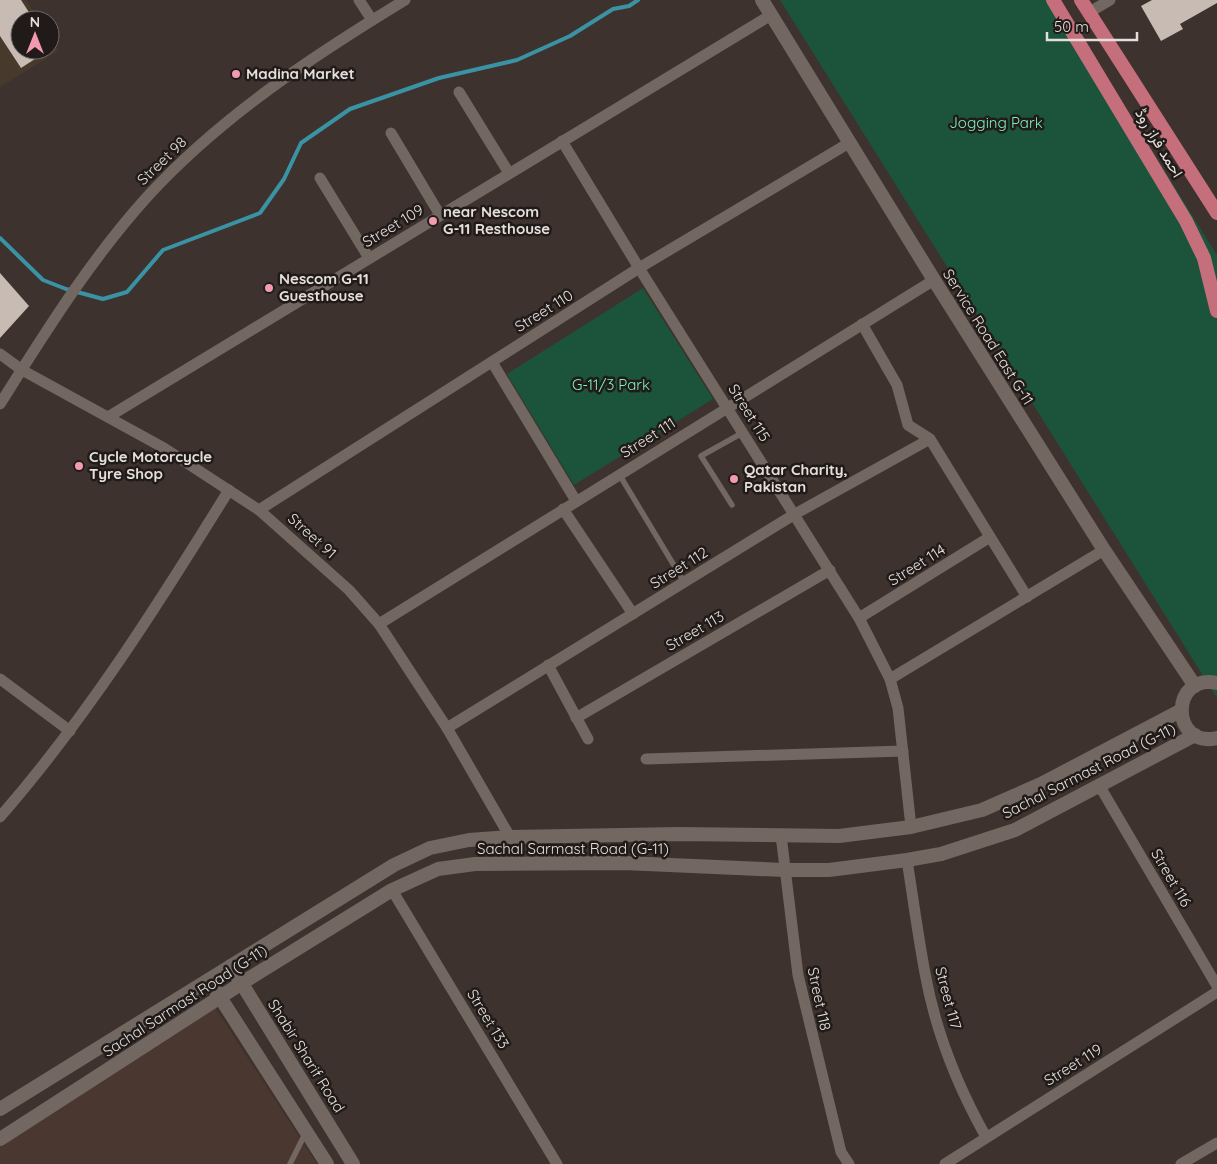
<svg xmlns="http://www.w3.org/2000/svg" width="1217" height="1164" viewBox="0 0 1217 1164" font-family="Quicksand,Vazirmatn,sans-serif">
	<rect width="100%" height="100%" fill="#3d322d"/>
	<polygon fill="#4a3830" points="214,1006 317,1164 0,1164 0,1145"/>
	<polygon fill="#473a2c" points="0,0 26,0 39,20 20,20 20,50 50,50 50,37 58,51 0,87"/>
	<g fill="#1b543a">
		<polygon points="780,0 1058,0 1217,255 1217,698"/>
		<polygon points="643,288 713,399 574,485 507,374"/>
	</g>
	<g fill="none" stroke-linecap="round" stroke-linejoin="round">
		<polyline stroke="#3a93a5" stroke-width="4" points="0,238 43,280 66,289 103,299 127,292 163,250 260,213 284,179 301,143 350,109 439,78 517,60 570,36 613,9 629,6 638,0"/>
	</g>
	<g fill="#c8bbb4">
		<polygon points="0,0 21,0 34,20 20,20 20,50 49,50 21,68 0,36"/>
		<polygon points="1152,0 1217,0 1217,3 1180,24 1183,29 1161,41 1141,6"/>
		<polygon points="0,273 29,306 0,338"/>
	</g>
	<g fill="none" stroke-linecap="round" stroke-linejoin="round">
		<g stroke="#736761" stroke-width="5.5">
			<polyline points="619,474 684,582"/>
			<polyline points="732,505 701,456 744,432"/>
			<polyline points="290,1164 306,1132"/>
		</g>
		<g stroke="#736761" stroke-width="11">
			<polyline points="359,0 372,20"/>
			<polyline points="1088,13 1110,0"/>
			<polyline points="459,92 509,173"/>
			<polyline points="391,133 440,215"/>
			<polyline points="562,141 639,268 859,618 890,679 898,708 911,827"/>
			<polyline points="320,178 369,258"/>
			<polyline points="862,324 897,385 908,425 930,439 1027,597"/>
			<polyline points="0,354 22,370 164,448 259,510 349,590 379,624 447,728 510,837"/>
			<polyline points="492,362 576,501"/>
			<path d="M0 404C45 333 90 260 147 197 220 117 313 56 405 0"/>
			<polyline points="108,417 771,15"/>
			<polyline points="563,509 633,614"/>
			<polyline points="259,510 639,268 849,143"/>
			<polyline points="859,618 990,537"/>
			<polyline points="379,624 934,280"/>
			<polyline points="548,665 588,739"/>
			<polyline points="0,679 70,731"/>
			<polyline points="890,679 1104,550"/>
			<polyline points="576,718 830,570"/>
			<polyline points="447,728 795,514 930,439"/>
			<polyline points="646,759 903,751"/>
			<polyline points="1099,785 1217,986"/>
			<path d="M0 817C88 716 159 603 229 490"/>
			<polyline points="781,835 798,975 841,1152 849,1164"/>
			<path d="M907 860C913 898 918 936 925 973 935 1029 958 1087 986 1137"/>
			<polyline points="392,890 557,1164"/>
			<polyline points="945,1164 1217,992"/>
			<polyline points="1181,1164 1217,1143"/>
		</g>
		<g stroke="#736761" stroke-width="14">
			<polyline points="762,0 934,280 1104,550 1195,686"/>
			<polyline points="231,966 353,1164"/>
			<polyline points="209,980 327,1164"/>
		</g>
		<g stroke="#736761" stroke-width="14">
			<path d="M1217 683C1169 673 1171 749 1217 738"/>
			<polyline points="0,1109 394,865 430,848 469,840 510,837 678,834 839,836 911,827 982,810 1041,784 1180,711"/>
			<polyline points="0,1139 242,983 392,890 438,869 475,864 624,863 784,870 829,870 907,860 941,854 1015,830 1195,735"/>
		</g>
		<g stroke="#c56f7c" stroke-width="14">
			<polyline points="1053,0 1186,221 1204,258 1217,311"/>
			<polyline points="1081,0 1217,213"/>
		</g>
	</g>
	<g fill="#f29aaf" stroke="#201b19" stroke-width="2">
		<circle cx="236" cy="74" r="5"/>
		<circle cx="433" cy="221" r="5"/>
		<circle cx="269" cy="288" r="5"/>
		<circle cx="79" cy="466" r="5"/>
		<circle cx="734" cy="479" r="5"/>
	</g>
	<g text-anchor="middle" stroke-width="5" stroke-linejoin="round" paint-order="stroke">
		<g font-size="15" font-weight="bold" fill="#e5deda" stroke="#201b19" text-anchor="start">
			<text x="246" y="79">Madina Market</text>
			<text x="443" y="217">near Nescom<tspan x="443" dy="17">G-11 Resthouse</tspan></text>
			<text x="279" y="284">Nescom G-11<tspan x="279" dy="17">Guesthouse</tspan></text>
			<text x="89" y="462">Cycle Motorcycle<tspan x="89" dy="17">Tyre Shop</tspan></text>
			<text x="744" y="475">Qatar Charity,<tspan x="744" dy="17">Pakistan</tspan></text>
		</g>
		<g font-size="15" fill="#7bf5ba" stroke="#201b19">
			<text x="996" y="128">Jogging Park</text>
			<text x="611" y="390">G-11/3 Park</text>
		</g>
		<g font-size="15" fill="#e5deda" stroke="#201b19">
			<text transform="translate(1159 143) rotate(59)" y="5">احمد فراز روڈ</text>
			<text transform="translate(162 161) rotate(-44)" y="5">Street 98</text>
			<text transform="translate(393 226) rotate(-31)" y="5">Street 109</text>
			<text transform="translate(544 311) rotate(-32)" y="5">Street 110</text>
			<text transform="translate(988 337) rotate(58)" y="5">Service Road East G-11</text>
			<text transform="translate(749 413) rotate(58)" y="5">Street 115</text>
			<text transform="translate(648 438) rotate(-32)" y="5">Street 111</text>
			<text transform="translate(312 536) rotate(42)" y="5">Street 91</text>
			<text transform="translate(917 565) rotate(-32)" y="5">Street 114</text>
			<text transform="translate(679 568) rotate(-32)" y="5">Street 112</text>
			<text transform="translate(695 631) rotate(-30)" y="5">Street 113</text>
			<text transform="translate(1089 771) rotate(-27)" y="5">Sachal Sarmast Road (G-11)</text>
			<text x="573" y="854">Sachal Sarmast Road (G-11)</text>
			<text transform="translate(1171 878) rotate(60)" y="5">Street 116</text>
			<text transform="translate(948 998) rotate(75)" y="5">Street 117</text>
			<text transform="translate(819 999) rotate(78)" y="5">Street 118</text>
			<text transform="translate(185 1001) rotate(-33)" y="5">Sachal Sarmast Road (G-11)</text>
			<text transform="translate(488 1019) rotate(59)" y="5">Street 133</text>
			<text transform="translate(306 1056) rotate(58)" y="5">Shabir Sharif Road</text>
			<text transform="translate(1073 1065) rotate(-32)" y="5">Street 119</text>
		</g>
	</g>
	<g transform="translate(35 35)"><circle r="24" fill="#201b19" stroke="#6f6966"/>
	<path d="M0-4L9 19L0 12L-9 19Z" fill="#f29aaf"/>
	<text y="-8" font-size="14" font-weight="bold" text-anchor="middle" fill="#e5deda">N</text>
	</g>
	<path d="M1047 32v8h90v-8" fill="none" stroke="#e5deda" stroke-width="2.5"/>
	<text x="1054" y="32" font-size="15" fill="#e5deda" stroke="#201b19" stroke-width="4" paint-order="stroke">50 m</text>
</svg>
